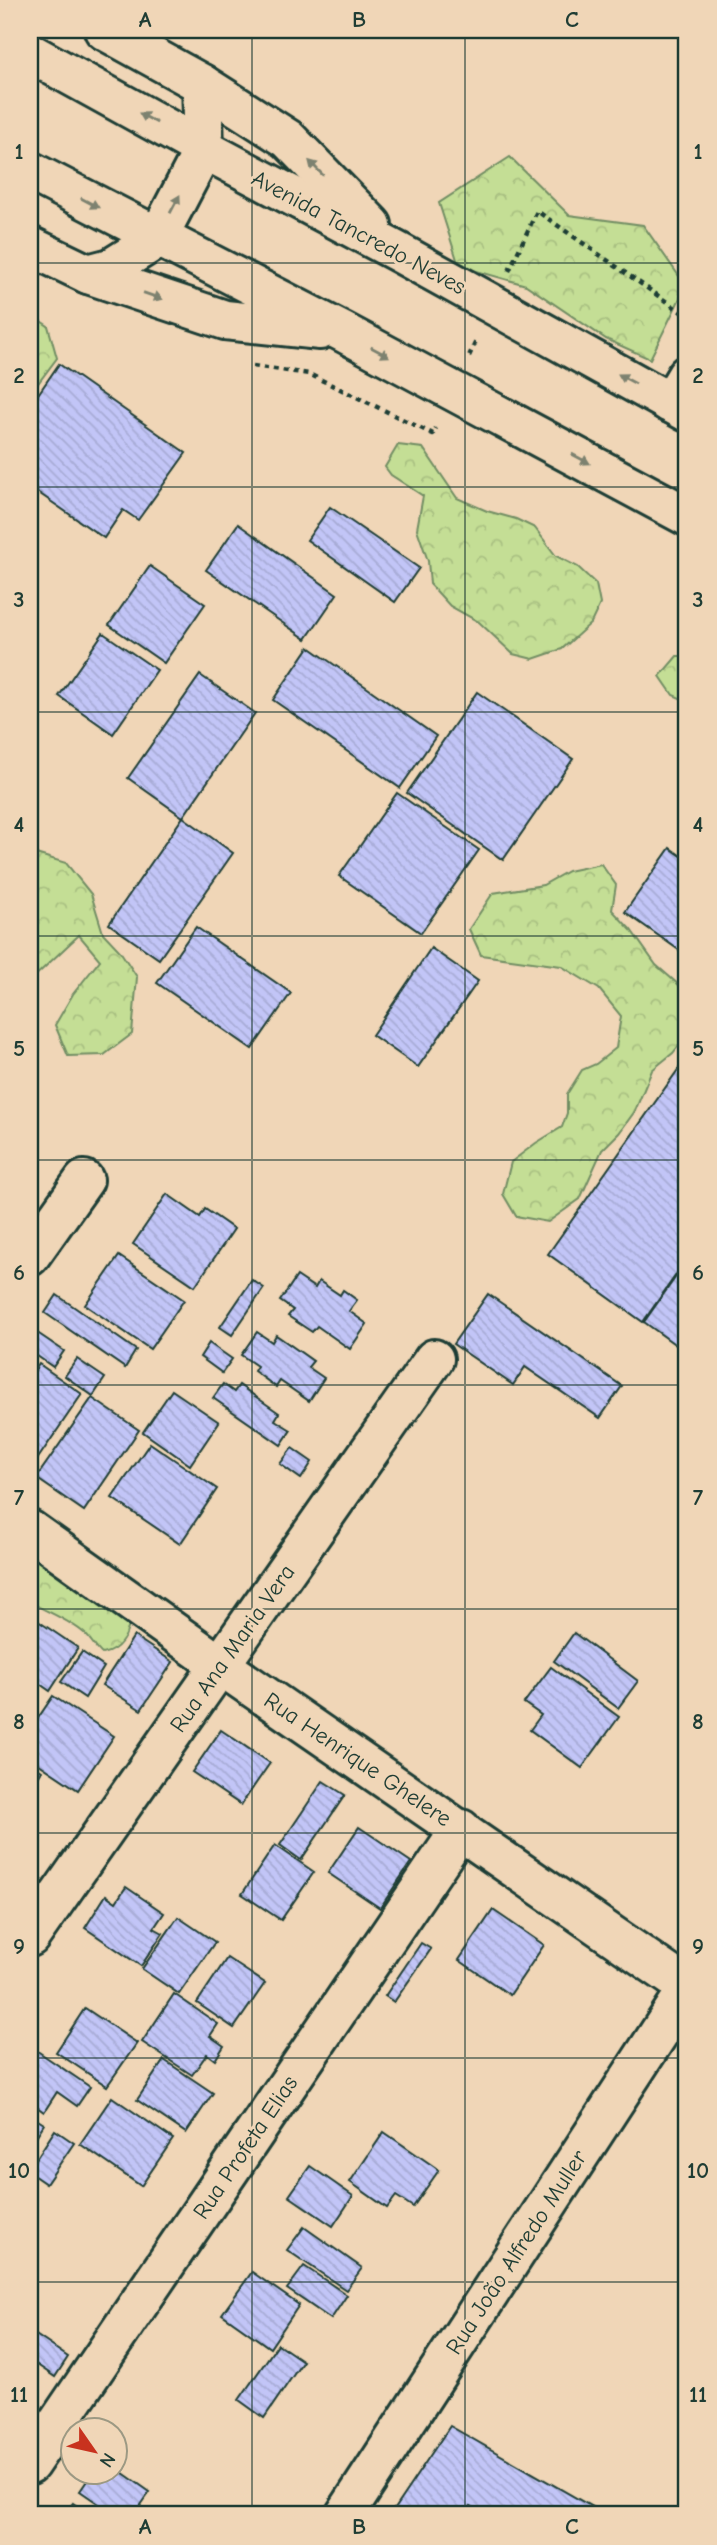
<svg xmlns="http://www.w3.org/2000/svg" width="717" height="2545" viewBox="0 0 717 2545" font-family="'Comic Neue',sans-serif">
	<defs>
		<pattern id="forest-crowns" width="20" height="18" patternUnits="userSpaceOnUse" patternTransform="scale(1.75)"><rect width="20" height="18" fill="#c4de95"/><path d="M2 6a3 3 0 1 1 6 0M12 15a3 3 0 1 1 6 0" fill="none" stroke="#a8bf81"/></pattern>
		<pattern id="building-back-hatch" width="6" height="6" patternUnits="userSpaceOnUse" patternTransform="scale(1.75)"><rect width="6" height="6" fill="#c2c5f7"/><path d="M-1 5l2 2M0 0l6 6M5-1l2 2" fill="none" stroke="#a6aad4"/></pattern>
	</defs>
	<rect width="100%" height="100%" fill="#f0d6b7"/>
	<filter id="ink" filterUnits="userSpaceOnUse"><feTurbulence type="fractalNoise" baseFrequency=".0143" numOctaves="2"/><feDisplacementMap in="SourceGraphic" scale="14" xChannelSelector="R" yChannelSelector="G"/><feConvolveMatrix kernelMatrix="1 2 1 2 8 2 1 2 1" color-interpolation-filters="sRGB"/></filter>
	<g filter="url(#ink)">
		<g fill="url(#forest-crowns)" stroke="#728e64" stroke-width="2">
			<polygon points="510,157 569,215 643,225 686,286 650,359 606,339 526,285 459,266 439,203"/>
			<polygon points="30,314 48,326 57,358 36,386 30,386"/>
			<polygon points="398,445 423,448 457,498 487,511 516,519 535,528 556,556 578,567 596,584 600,604 591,623 562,649 533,659 513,654 479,622 450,606 430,584 428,561 417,529 423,496 391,475 385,467"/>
			<polygon points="677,656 687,656 687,701 673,695 660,676"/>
			<polygon points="36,854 66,863 91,894 103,933 120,951 137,977 132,1034 104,1055 68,1056 55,1025 73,994 100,960 79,935 30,981 30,859"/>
			<polygon points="601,864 616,885 612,910 631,930 656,965 687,992 687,1035 673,1053 652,1070 635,1111 619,1133 602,1150 580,1199 548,1222 516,1216 503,1194 511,1162 536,1143 562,1127 567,1113 567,1094 582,1070 596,1064 616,1048 621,1016 599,989 561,966 481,955 469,929 493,893 543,885 568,871"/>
			<path d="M35 1556 131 1614C129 1632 123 1650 102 1654 95 1648 91 1639 84 1633 69 1620 47 1612 30 1602V1562Z"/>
		</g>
		<g fill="url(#building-back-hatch)" stroke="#1f3d34" stroke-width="2">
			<polygon points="59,364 186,453 138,520 123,510 104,538 30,487 30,406"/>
			<polygon points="330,507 419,568 395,602 307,540"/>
			<polygon points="238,524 337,594 306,639 206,570"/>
			<polygon points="150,566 205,604 164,663 109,625"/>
			<polygon points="103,633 157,670 113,734 59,696"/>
			<polygon points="309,647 436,736 400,788 273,700"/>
			<polygon points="200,675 255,713 183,817 128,778"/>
			<polygon points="477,692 573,759 503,860 407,793"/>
			<polygon points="397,793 479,850 421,933 339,876"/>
			<polygon points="183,817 233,853 159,959 109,924"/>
			<polygon points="670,848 687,860 686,955 625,912"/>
			<polygon points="196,927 291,993 252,1049 157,983"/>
			<polygon points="431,948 478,981 418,1067 372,1035"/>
			<polygon points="687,1057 687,1259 643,1322 548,1254"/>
			<polygon points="167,1194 200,1217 205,1209 234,1229 195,1286 133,1244"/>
			<polygon points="119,1256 184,1300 150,1349 85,1305"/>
			<polygon points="687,1261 687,1353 644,1322"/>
			<polygon points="297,1276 315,1288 319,1281 340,1295 343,1290 357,1300 349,1311 367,1324 350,1349 317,1326 312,1332 288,1316 293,1310 280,1301"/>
			<polygon points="252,1280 264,1288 232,1335 220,1327"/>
			<polygon points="488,1294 622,1386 600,1418 525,1367 513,1385 453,1344"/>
			<polygon points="57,1295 136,1350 125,1368 45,1313"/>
			<polygon points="30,1328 64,1351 53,1367 30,1351"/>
			<polygon points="257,1332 272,1342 276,1335 313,1361 308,1367 324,1378 309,1401 280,1381 276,1387 254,1371 257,1366 241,1355"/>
			<polygon points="209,1343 232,1359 222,1373 200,1357"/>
			<polygon points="77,1359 105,1378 93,1396 65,1376"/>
			<polygon points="39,1364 82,1394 30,1470 30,1378"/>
			<polygon points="223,1384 234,1392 239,1385 279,1413 275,1420 291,1430 281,1445 213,1398"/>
			<polygon points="172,1390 219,1422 190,1465 143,1432"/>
			<polygon points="92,1398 139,1430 84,1511 36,1478"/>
			<polygon points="150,1443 217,1489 180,1544 112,1498"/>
			<polygon points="292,1448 312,1462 301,1479 280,1464"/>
			<polygon points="38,1621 78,1648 50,1691 30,1677 30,1633"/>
			<polygon points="574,1633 638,1681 618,1708 554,1661"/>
			<polygon points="134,1636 173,1662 141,1710 102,1685"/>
			<polygon points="82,1652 104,1667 85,1698 61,1682"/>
			<polygon points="551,1667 619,1717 582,1768 530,1730 541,1715 524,1703"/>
			<polygon points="53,1696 114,1736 78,1790 30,1758 30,1730"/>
			<polygon points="221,1730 270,1763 241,1805 192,1772"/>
			<polygon points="30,1763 42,1771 30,1790"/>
			<polygon points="323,1781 345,1795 301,1860 280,1845"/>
			<polygon points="359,1827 411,1862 380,1908 328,1873"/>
			<polygon points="275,1845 314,1872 281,1920 242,1894"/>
			<polygon points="126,1887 164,1913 154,1928 163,1933 141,1966 85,1928 106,1895 116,1902"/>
			<polygon points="493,1910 544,1945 510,1995 459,1960"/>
			<polygon points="178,1917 215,1942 179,1994 142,1969"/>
			<polygon points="421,1943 431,1949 394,2002 385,1996"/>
			<polygon points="227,1958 265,1983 234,2028 197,2003"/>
			<polygon points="174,1994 218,2024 210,2036 224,2046 215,2060 207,2054 192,2075 142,2042"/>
			<polygon points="85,2008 137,2043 107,2086 56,2052"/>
			<polygon points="30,2046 90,2087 77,2106 57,2092 44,2112 30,2102"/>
			<polygon points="164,2060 213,2093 186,2133 137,2100"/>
			<polygon points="112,2097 173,2139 141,2186 80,2144"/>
			<polygon points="30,2115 44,2124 30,2146"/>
			<polygon points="55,2130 74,2143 46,2184 30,2173 30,2168"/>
			<polygon points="384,2132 439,2170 413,2207 396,2196 387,2208 350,2182"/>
			<polygon points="310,2166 353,2196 333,2226 289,2196"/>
			<polygon points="304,2227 362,2268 346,2290 287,2250"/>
			<polygon points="304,2266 347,2295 331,2319 287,2289"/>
			<polygon points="252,2272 299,2305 270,2348 222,2314"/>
			<polygon points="30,2331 68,2357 55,2377 30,2360"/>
			<polygon points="278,2344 303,2361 264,2418 239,2400"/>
			<polygon points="450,2426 606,2515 486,2515 471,2506 466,2515 390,2515"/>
			<polygon points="116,2468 150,2492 134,2515 115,2515 80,2491 93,2472 116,2472"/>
			<polygon points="73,2503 90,2515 64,2515"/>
		</g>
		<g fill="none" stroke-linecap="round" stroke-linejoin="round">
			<g stroke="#1f3d34" stroke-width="44">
				<g id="street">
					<polyline points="670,403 687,375"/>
					<polyline points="30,1256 84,1180"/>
					<polyline points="30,1530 220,1665 687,1987"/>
					<polyline points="30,1937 434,1359"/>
					<polyline points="30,2464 461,1829"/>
					<polyline points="345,2515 687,1990"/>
				</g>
			</g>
			<g stroke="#1f3d34" stroke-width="44">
				<polyline id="secondary" points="30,246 88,274 111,268 157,239 204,149 202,84 104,30"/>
			</g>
			<g stroke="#1f3d34" stroke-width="44">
				<g id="primary">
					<polyline points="30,53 204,149 398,252 687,412"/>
					<polyline points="202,84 288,139 372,225"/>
					<polyline points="30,171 343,332 687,516"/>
					<polyline points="88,274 225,320 320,330"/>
				</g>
			</g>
			<g stroke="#1f3d34" stroke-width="4.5" stroke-dasharray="5 5" stroke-linecap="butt">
				<polyline points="509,271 537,211 687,316"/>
				<polyline points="469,356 477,339"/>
				<polyline points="253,366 309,374 433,434 436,428"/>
			</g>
			<use href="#street" stroke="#f0d6b7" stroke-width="38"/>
			<use href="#secondary" stroke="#f0d6b7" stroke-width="38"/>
			<use href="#primary" stroke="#f0d6b7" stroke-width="38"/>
		</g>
		<defs><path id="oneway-solid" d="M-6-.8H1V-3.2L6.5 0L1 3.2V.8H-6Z" transform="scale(1.75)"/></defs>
		<g fill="#7d826f">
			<use href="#oneway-solid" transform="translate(148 118) rotate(-151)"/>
			<use href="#oneway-solid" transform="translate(316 168) rotate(-134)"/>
			<use href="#oneway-solid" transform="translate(90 203) rotate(28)"/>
			<use href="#oneway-solid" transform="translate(175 204) rotate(-62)"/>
			<use href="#oneway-solid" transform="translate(153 296) rotate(19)"/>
			<use href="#oneway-solid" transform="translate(380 352) rotate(28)"/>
			<use href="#oneway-solid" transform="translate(627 379) rotate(-151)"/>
			<use href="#oneway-solid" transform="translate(581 459) rotate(28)"/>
		</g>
	</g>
	<path fill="none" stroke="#1f3d34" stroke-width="2" stroke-opacity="0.55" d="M252 30V2515M465 30V2515M30 263H687M30 487H687M30 712H687M30 936H687M30 1160H687M30 1385H687M30 1609H687M30 1833H687M30 2058H687M30 2282H687"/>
	<g text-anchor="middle" stroke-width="6" stroke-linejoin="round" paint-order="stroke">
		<g font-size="23" fill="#1f3d34" stroke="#f0d6b7">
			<text transform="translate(359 232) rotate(28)" y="8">Avenida Tancredo Neves</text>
			<text transform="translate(232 1648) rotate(-55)" y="8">Rua Ana Maria Vera</text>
			<text transform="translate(358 1759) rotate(34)" y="8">Rua Henrique Ghelere</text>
			<text transform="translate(245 2147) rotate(-56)" y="8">Rua Profeta Elias</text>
			<text transform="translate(516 2252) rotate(-57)" y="8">Rua João Alfredo Muller</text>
		</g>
	</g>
	<rect width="717" height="2545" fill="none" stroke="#f0d6b7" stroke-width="77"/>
	<g transform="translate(94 2451) rotate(124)"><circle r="33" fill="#f0d6b7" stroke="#9c9983" stroke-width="2"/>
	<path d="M0-5L12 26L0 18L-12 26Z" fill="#c8321e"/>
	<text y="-10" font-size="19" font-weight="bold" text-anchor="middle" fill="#1f3d34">N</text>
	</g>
	<rect x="38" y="38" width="640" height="2468" fill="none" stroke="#1f3d34" stroke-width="2.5"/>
	<g font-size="23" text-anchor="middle" font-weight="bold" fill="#1f3d34">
		<text x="145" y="27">A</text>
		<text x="359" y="27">B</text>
		<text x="572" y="27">C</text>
		<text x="19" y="159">1</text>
		<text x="698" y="159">1</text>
		<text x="19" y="383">2</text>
		<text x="698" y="383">2</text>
		<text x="19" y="607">3</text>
		<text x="698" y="607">3</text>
		<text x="19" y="832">4</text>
		<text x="698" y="832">4</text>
		<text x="19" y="1056">5</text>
		<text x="698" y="1056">5</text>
		<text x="19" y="1280">6</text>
		<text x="698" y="1280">6</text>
		<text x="19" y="1505">7</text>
		<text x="698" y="1505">7</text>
		<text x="19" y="1729">8</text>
		<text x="698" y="1729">8</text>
		<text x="19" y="1954">9</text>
		<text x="698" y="1954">9</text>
		<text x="19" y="2178">10</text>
		<text x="698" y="2178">10</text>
		<text x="19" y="2402">11</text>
		<text x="698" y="2402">11</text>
		<text x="145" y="2534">A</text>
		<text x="359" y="2534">B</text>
		<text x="572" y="2534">C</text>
	</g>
</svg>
